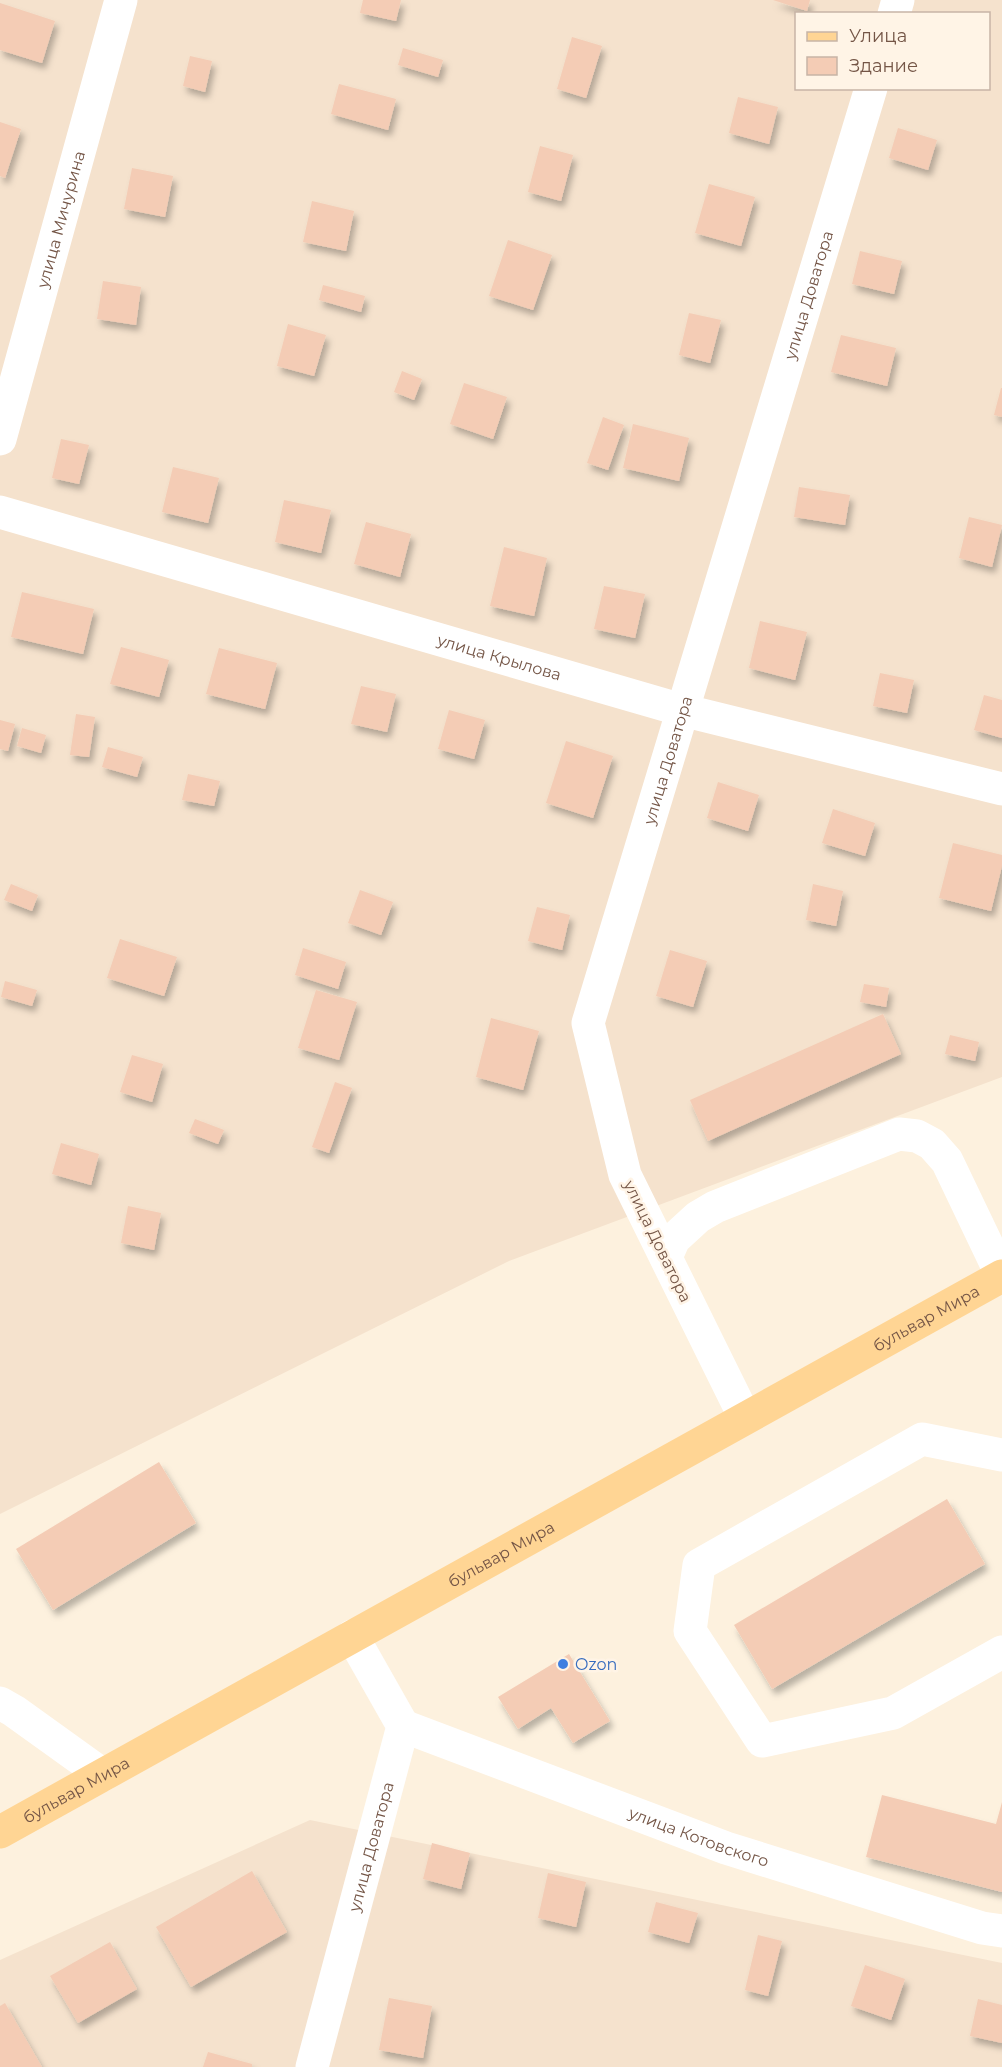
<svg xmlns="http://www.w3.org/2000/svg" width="1002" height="2067" viewBox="0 0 1002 2067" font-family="Montserrat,sans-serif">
	<defs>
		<filter id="shadow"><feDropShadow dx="3.5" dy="6" stdDeviation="3" flood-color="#0004"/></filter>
	</defs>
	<rect width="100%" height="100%" fill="#fdf1de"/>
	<g fill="#f5e2cd" fill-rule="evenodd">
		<path d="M0 0H1002V1077L509 1261 0 1514ZM796 14H988V88H796Z"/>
		<polygon points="310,1820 1002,1963 1002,2067 0,2067 0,1960"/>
	</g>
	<g fill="#f4ccb5" filter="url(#shadow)">
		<polygon points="363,0 401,0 396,21 360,13"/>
		<polygon points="773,0 810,0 807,11"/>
		<polygon points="0,3 55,21 42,63 0,50"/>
		<polygon points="572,37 602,46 586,98 557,89"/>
		<polygon points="403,48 443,60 438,77 398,65"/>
		<polygon points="190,56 212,61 205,92 183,86"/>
		<polygon points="339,84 396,99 388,130 331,114"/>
		<polygon points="738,97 778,107 769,144 729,133"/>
		<polygon points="0,122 21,129 5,178 0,176"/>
		<polygon points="898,128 937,140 928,170 889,158"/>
		<polygon points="540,146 573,155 561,201 528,192"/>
		<polygon points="132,168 173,176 165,217 124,209"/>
		<polygon points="709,184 755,197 741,246 695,233"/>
		<polygon points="312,201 354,211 346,251 303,242"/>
		<polygon points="508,240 552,255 533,310 489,296"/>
		<polygon points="860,251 902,261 894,294 852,284"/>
		<polygon points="103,281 141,287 136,325 97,319"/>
		<polygon points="323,285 365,296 361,312 319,300"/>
		<polygon points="689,313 721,320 710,363 679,355"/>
		<polygon points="288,324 326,335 314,376 277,366"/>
		<polygon points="841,335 896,348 887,386 831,372"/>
		<polygon points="402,371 422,379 414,400 394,392"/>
		<polygon points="464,383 507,397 493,439 450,424"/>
		<polygon points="1001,388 1002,388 1002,417 994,415"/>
		<polygon points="603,417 624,425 608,470 587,463"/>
		<polygon points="633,424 689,438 679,481 623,468"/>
		<polygon points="61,439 89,445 79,484 52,478"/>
		<polygon points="173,467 219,478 208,523 162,512"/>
		<polygon points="799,487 850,495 845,525 794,517"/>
		<polygon points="284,500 331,510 321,553 275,542"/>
		<polygon points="969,517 1002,525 992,567 959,558"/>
		<polygon points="366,522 411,534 400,577 354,564"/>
		<polygon points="504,547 547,558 534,616 490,606"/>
		<polygon points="604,586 645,594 635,638 594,629"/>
		<polygon points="22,592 94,609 83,654 11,637"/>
		<polygon points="760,621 807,632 795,680 749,668"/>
		<polygon points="121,647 169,660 159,697 110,684"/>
		<polygon points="219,648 277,663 265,709 206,694"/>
		<polygon points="880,673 914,680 907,713 873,706"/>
		<polygon points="361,686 396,694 387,732 351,724"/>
		<polygon points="984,695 1002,700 1002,738 974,730"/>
		<polygon points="449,710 485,720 474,759 438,749"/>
		<polygon points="76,714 95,717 89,757 70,755"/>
		<polygon points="0,720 15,724 8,751 0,749"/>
		<polygon points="22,728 46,735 41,753 17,746"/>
		<polygon points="566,741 613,756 593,818 546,803"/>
		<polygon points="108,747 143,757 137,777 102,767"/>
		<polygon points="188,774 220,781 214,806 182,800"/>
		<polygon points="718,782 759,795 748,831 707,818"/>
		<polygon points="833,809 875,823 865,856 822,843"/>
		<polygon points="953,843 1002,855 1002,866 991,911 939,898"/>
		<polygon points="11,884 38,895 32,911 4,900"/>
		<polygon points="813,884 843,891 836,926 806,920"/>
		<polygon points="360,890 393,902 381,935 348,923"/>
		<polygon points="537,907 570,915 562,950 528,941"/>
		<polygon points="120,939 177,957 164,996 107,978"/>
		<polygon points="303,948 346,962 338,989 295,975"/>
		<polygon points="670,950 707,961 693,1007 656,996"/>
		<polygon points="5,981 37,990 32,1006 1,997"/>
		<polygon points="864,984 889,988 886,1007 860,1002"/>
		<polygon points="316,990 357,1002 339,1060 298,1048"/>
		<polygon points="883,1014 901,1054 708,1141 690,1100"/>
		<polygon points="491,1018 539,1031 523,1090 476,1077"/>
		<polygon points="950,1035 979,1042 975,1061 945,1054"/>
		<polygon points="132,1055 163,1064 152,1102 120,1092"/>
		<polygon points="335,1082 352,1088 329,1153 312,1147"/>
		<polygon points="195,1119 224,1130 218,1144 189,1133"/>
		<polygon points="61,1143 99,1154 91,1185 52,1174"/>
		<polygon points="128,1206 161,1213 154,1250 121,1243"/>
		<polygon points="159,1462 196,1523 53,1610 16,1549"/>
		<polygon points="947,1499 985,1564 772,1689 734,1625"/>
		<polygon points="569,1654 610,1721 573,1743 551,1708 518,1729 498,1697"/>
		<polygon points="882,1795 996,1824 1002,1802 1002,1892 866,1857"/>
		<polygon points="432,1843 470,1853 461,1889 423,1879"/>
		<polygon points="252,1871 287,1932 191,1987 156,1927"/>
		<polygon points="548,1873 586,1882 576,1927 538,1918"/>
		<polygon points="656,1902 698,1913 689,1943 648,1932"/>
		<polygon points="758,1935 782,1941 768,1996 745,1990"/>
		<polygon points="110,1942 137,1989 78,2023 50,1976"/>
		<polygon points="865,1965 905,1979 891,2020 851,2006"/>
		<polygon points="389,1998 432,2006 423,2058 379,2050"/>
		<polygon points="978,1999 1002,2005 1002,2043 970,2036"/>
		<polygon points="5,2003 42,2067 0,2067 0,2006"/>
		<polygon points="208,2052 252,2064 252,2067 203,2067"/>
	</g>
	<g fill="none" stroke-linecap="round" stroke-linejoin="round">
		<g stroke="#fff" stroke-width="33">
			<polyline points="894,14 898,0"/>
			<path id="s1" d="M0 439 121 0"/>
			<path id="s2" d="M0 512 682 710 1002 789"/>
			<polyline points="666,1257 674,1239 698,1217 715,1207 899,1134 917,1136 932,1144 947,1161 1002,1276"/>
			<path id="s3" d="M745 1418 625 1175 588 1023 871 88"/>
			<polyline points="1002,1455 922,1439 699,1565 690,1631 762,1741 893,1713 1002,1652"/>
			<polyline points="0,1703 14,1711 103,1775"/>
			<path id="s4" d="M403 1726 726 1848 982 1928 1002 1931"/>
			<path id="s5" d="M312 2067 403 1726 352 1636"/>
		</g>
		<path stroke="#ffd594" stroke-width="33" id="s6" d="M0 1832 1002 1276"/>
	</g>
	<circle fill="#3f7fe0" stroke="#fff4e6" stroke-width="2" cx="563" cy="1664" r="6"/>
	<g text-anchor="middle" stroke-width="5" stroke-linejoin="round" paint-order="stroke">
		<g font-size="16" fill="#745546" stroke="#fff4e6">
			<text dy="6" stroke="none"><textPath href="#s1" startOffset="228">улица Мичурина</textPath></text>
			<text dy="6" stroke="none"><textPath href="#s3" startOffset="1188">улица Доватора</textPath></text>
			<text dy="6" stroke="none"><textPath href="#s2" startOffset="520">улица Крылова</textPath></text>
			<text dy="6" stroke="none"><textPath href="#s3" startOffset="702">улица Доватора</textPath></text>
			<text transform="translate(658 1241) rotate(64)" y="6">улица Доватора</text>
			<text dy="6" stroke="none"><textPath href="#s6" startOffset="1059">бульвар Мира</textPath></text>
			<text dy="6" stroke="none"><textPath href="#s6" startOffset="573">бульвар Мира</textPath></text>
			<text dy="6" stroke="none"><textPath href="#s6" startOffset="87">бульвар Мира</textPath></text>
			<text dy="6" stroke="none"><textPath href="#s4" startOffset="316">улица Котовского</textPath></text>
			<text dy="6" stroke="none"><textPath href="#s5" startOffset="228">улица Доватора</textPath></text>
		</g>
		<g font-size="16" fill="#366cbe" stroke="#fff4e6" text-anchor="start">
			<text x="575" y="1670">Ozon</text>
		</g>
	</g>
	<rect x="795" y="12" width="195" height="78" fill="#fff4e6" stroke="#c7b4a6" stroke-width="1.5"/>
	<rect x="807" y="32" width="30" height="9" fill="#ffd594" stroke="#c7b4a6" stroke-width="1.5"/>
	<text x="849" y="42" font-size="18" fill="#745546">Улица</text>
	<rect x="807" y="57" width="30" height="18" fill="#f4ccb5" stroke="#c7b4a6" stroke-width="1.5"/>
	<text x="849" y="72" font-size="18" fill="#745546">Здание</text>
</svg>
